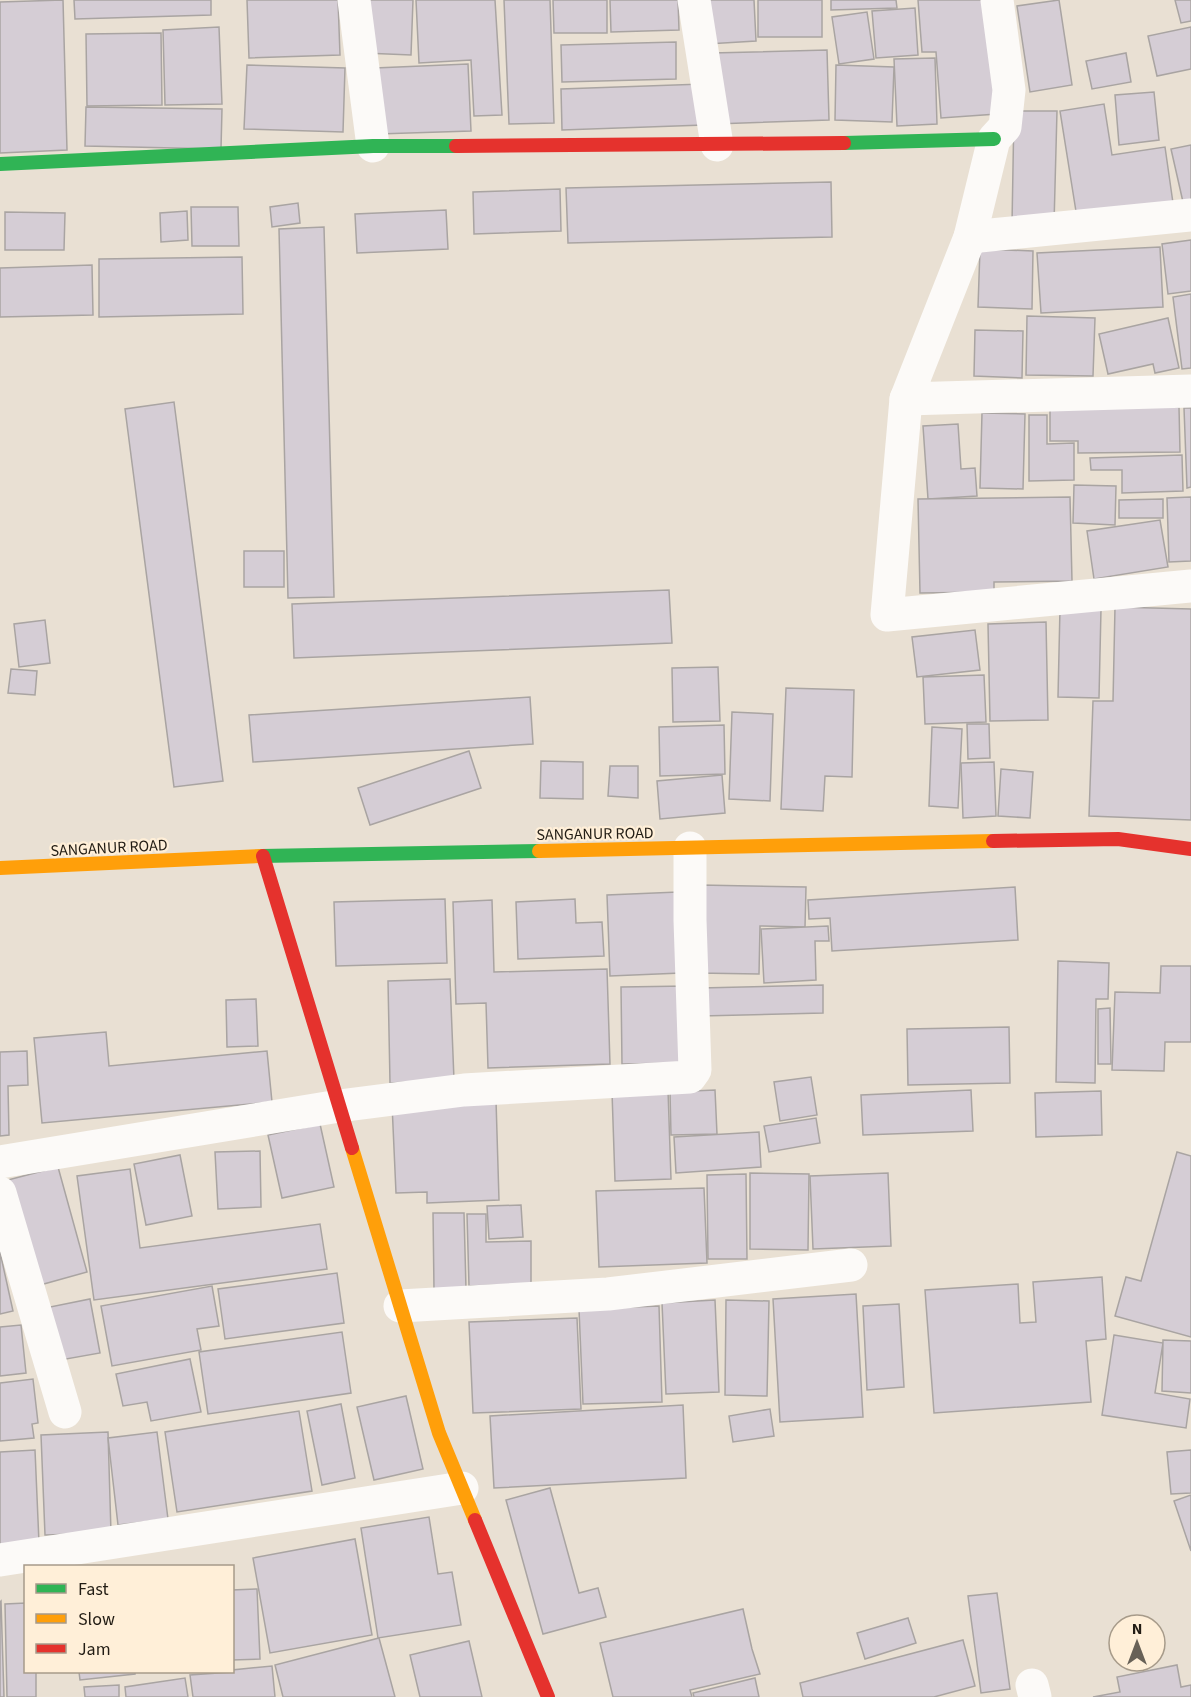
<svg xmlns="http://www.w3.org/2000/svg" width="1191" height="1697" viewBox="0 0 1191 1697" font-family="'Source Sans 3',sans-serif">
	<rect width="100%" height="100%" fill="#e9e0d3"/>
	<g fill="#d5cdd5" stroke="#a9a4a2" stroke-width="1.5">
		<polygon points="63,0 67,150 0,153 0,2"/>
		<polygon points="74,0 211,0 211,15 75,19"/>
		<polygon points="247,0 338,0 340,55 249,58"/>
		<polygon points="366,0 413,0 411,55 364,53"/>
		<polygon points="416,0 495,0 502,115 474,116 471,60 419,63"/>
		<polygon points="504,0 550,0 554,123 509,124"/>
		<polygon points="553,0 607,0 607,33 554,33"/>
		<polygon points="610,0 678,0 679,30 611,32"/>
		<polygon points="704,0 754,0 756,41 707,44"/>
		<rect x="758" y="0" width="64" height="37"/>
		<polygon points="831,0 896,0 897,8 831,10"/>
		<polygon points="918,0 988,0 997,114 941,118 936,52 922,52"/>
		<polygon points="1059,0 1072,85 1030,92 1017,6"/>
		<polygon points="1175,0 1191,0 1191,21 1181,23"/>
		<polygon points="915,8 918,55 876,58 872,11"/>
		<polygon points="867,12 874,59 839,64 832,17"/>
		<polygon points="219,27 222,104 165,105 163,30"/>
		<polygon points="1191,27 1191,69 1157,76 1148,36"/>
		<polygon points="161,33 162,105 87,106 86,34"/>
		<polygon points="676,42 676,79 562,82 561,45"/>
		<polygon points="827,50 829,120 715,124 712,53"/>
		<polygon points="1126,53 1131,82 1092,89 1086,61"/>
		<polygon points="935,58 937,124 897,126 894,59"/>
		<polygon points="468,64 471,131 378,134 375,68"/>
		<polygon points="247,65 345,68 343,132 244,129"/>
		<polygon points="836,65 894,67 892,122 835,120"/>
		<polygon points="703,84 704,125 562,130 561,89"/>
		<polygon points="1154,92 1159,140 1119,145 1115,95"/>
		<polygon points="1104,104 1112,155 1165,147 1174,210 1078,224 1060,111"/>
		<polygon points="86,107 222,109 221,149 85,146"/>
		<polygon points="1014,111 1057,111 1054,224 1012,224"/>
		<polygon points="1191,145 1191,200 1183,202 1171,149"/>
		<polygon points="831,182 832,237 568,243 566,188"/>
		<polygon points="560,189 561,231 474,234 473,192"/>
		<polygon points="298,203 300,223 272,227 270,207"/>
		<polygon points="191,207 238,207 239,246 192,246"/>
		<polygon points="446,210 448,249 357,253 355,214"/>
		<polygon points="187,211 188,240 161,242 160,213"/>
		<polygon points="5,212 65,213 64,250 5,250"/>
		<polygon points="324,227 334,597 288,598 279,229"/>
		<polygon points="1191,240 1191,291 1168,294 1162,244"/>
		<polygon points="1160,247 1163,307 1041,313 1037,253"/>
		<polygon points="980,249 1033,251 1032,309 978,307"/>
		<polygon points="242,257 243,314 99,317 99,259"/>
		<polygon points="92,265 93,315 0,317 0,268"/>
		<polygon points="1191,294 1191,368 1182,369 1173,297"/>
		<polygon points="1027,316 1095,318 1093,376 1026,375"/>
		<polygon points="1168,318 1179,368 1155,373 1153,364 1108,374 1099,334"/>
		<polygon points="975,330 1023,331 1022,378 974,376"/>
		<polygon points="174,402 223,781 174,787 125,409"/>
		<polygon points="1179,407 1180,452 1078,453 1078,441 1050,441 1050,408"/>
		<polygon points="1184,408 1191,408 1191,487 1187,488"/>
		<polygon points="982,413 1025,414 1023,489 980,488"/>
		<polygon points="1029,415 1047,415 1047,444 1074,443 1074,480 1029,481"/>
		<polygon points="958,424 961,469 975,468 977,496 928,499 923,426"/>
		<polygon points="1182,455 1183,491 1122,493 1122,470 1091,470 1090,458"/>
		<polygon points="1074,485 1116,486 1115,525 1073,523"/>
		<polygon points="1070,497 1072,581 994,582 994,592 920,593 918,499"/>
		<polygon points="1191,497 1191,561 1169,562 1167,498"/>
		<polygon points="1163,499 1163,518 1119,518 1119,500"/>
		<polygon points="1160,520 1168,567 1094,579 1087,531"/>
		<rect x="244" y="551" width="40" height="36"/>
		<polygon points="669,590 672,643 294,658 292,604"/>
		<polygon points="1115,607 1191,609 1191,820 1089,816 1093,701 1113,701"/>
		<polygon points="1060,608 1101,609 1099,698 1058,697"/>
		<polygon points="45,620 50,663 19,667 14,624"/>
		<polygon points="1046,622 1048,720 990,721 988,624"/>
		<polygon points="975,630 980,670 917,677 912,637"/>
		<polygon points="718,667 720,721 673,722 672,668"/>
		<polygon points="11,669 37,671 35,695 8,693"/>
		<polygon points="984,675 986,722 925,724 923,677"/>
		<polygon points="786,688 854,690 852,777 825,776 823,811 781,809"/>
		<polygon points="530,697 533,744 253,762 249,715"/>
		<polygon points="732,712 773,714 770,801 729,799"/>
		<polygon points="967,724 989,724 990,758 968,759"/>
		<polygon points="724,725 725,774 660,776 659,727"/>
		<polygon points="932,727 962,729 958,808 929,806"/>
		<polygon points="469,751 481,788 370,825 358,788"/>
		<polygon points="541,761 583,762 583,799 540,798"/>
		<polygon points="994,762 996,816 963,818 961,763"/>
		<polygon points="610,766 638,766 638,798 608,796"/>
		<polygon points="1001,769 1033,772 1030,818 998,816"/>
		<polygon points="722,775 725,813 660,819 657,781"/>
		<polygon points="700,885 806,887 805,927 760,926 759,974 697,973"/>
		<polygon points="1015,887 1018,940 832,951 830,918 809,919 808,900"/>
		<polygon points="678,892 681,973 610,976 607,895"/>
		<polygon points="445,899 447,963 336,966 334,902"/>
		<polygon points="575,899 576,923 602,922 604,956 518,959 516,902"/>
		<polygon points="492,900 494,972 607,969 610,1064 488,1068 486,1003 456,1004 453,902"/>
		<polygon points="828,926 829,941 815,941 816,980 764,983 761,929"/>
		<polygon points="1058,961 1109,963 1108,999 1096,999 1095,1083 1056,1082"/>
		<polygon points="1161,966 1191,966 1191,1042 1165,1042 1164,1071 1112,1070 1115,992 1160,993"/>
		<polygon points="450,979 454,1080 390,1083 388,981"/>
		<polygon points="823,985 823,1013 701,1016 701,988"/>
		<polygon points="687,986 689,1063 622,1064 621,987"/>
		<polygon points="256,999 258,1046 227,1047 226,1000"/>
		<polygon points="1110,1008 1111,1064 1098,1064 1098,1009"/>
		<polygon points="1009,1027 1010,1083 908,1085 907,1029"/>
		<polygon points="106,1032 109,1066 267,1051 272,1102 42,1123 34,1038"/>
		<polygon points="27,1051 28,1085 8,1086 9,1135 0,1136 0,1052"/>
		<polygon points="811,1077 817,1115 780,1121 774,1082"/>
		<polygon points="668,1090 671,1179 615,1181 612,1092"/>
		<polygon points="715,1090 717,1134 671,1135 670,1092"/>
		<polygon points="971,1090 973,1131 863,1135 861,1095"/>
		<polygon points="1101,1091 1102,1135 1036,1137 1035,1093"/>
		<polygon points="496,1100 499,1200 427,1203 427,1192 396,1193 392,1104"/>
		<polygon points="816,1118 820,1143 769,1152 764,1126"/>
		<polygon points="320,1124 334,1187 282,1198 268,1135"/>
		<polygon points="759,1132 761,1167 676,1173 674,1137"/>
		<polygon points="260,1151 261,1207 218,1209 215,1152"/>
		<polygon points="1177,1152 1191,1156 1191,1337 1115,1316 1126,1277 1141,1281"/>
		<polygon points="180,1155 192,1216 146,1225 134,1164"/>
		<polygon points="58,1167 87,1272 33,1287 4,1181"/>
		<polygon points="130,1169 140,1248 320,1224 327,1269 94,1300 77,1176"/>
		<polygon points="750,1173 809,1174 808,1250 750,1249"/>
		<polygon points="888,1173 891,1246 813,1249 810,1176"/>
		<polygon points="746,1174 747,1259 708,1259 707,1175"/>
		<polygon points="704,1188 707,1263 599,1267 596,1191"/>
		<polygon points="521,1205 523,1237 489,1239 487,1206"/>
		<polygon points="433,1213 464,1213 466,1289 434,1290"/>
		<polygon points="467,1214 486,1214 486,1242 531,1241 531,1284 469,1286"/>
		<polygon points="0,1252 13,1311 0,1314"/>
		<polygon points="337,1273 344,1323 225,1339 218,1289"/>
		<polygon points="1102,1277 1106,1339 1086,1341 1091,1402 934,1413 925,1290 1018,1284 1020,1323 1036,1322 1033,1282"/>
		<polygon points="212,1286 219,1326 197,1329 201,1350 112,1366 101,1306"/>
		<polygon points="856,1294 863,1417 780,1422 773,1299"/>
		<polygon points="90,1299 100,1353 55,1361 45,1308"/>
		<polygon points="715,1300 719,1392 666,1394 662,1303"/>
		<polygon points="726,1300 769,1301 767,1396 725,1395"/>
		<polygon points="899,1304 904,1387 867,1390 863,1306"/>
		<polygon points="659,1306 662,1402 583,1404 579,1309"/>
		<polygon points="577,1318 581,1409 473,1413 469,1322"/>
		<polygon points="21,1325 26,1373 0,1376 0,1327"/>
		<polygon points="342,1332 351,1393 208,1414 199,1352"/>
		<polygon points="1114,1335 1163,1343 1155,1393 1190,1399 1186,1428 1102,1415"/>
		<polygon points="1163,1340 1191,1341 1191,1393 1162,1391"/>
		<polygon points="190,1359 201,1412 151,1421 147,1402 123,1406 116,1374"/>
		<polygon points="33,1379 38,1423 32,1424 34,1438 0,1441 0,1383"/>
		<polygon points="406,1396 423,1469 374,1480 357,1407"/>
		<polygon points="341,1404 355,1478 322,1485 307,1411"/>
		<polygon points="683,1405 686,1478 494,1488 490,1416"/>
		<polygon points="770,1409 774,1436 733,1442 729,1416"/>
		<polygon points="299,1411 312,1491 177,1512 165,1432"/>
		<polygon points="108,1432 111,1533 45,1535 41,1435"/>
		<polygon points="157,1432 168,1519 118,1525 108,1438"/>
		<polygon points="35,1450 39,1543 0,1545 0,1452"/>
		<polygon points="1191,1450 1191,1493 1171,1494 1167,1452"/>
		<polygon points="550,1488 579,1593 598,1588 606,1617 543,1634 506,1500"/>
		<polygon points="1191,1495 1191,1551 1174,1501"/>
		<polygon points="429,1517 438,1574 452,1572 461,1625 378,1638 361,1528"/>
		<polygon points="355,1539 372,1635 270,1653 253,1558"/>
		<polygon points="257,1589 260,1659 232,1660 232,1590"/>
		<polygon points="997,1593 1010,1689 981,1693 968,1596"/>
		<polygon points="1,1601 4,1697 0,1697 0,1602"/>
		<polygon points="26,1603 26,1672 36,1672 36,1697 7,1697 5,1604"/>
		<polygon points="743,1609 752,1649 760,1674 690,1690 692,1697 613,1697 600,1643"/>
		<polygon points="908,1618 916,1643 865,1659 857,1633"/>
		<polygon points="379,1638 395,1697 283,1697 275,1665"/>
		<polygon points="963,1640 975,1686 934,1697 803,1697 800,1683"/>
		<polygon points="469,1641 482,1697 420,1697 410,1655"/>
		<polygon points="1177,1665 1181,1687 1191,1685 1191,1697 1093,1697 1120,1692 1117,1677"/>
		<polygon points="272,1666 275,1697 193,1697 190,1675 232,1672 232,1670"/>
		<polygon points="79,1672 135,1672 135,1674 80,1680"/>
		<polygon points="185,1678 188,1697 126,1697 125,1687"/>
		<polygon points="755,1678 759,1697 694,1697 693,1693"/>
		<polygon points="119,1685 119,1697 85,1697 84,1687"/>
	</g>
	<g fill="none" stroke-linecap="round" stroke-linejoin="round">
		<g stroke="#fcfaf8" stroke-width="33">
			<polyline points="354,0 373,146"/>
			<polyline points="694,0 717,145"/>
			<polyline points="997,0 1009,90 1005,127 994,139 970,237 906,399 1191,391"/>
			<polyline points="970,237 1191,215"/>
			<polyline points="906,399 887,615 1191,586"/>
			<polyline points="0,1162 339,1106 464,1090 690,1077 695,1070 690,920 690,848"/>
			<polyline points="0,1193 65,1412"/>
			<polyline points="400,1306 608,1294 851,1265"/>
			<polyline points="0,1560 462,1488"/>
			<polyline points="1032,1685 1035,1697"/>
		</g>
		<g stroke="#30b455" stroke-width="14">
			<polyline points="844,143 994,139"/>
			<polyline points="0,164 373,146 456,146"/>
			<polyline points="261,856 539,851"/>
		</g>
		<g stroke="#ff9f0a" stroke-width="14">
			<polyline points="539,851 993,841"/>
			<polyline points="0,868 261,856"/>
			<polyline points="352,1148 439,1433 475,1520"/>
		</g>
		<g stroke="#e5322d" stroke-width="14">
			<polyline points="456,146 844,143"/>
			<polyline points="993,841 1118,839 1191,849"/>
			<polyline points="263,856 352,1148"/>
			<polyline points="475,1520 548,1697"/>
		</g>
	</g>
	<g text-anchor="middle" stroke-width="4.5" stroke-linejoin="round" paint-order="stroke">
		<g font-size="16" fill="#221c14" stroke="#ffefd8">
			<text transform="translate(595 833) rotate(-1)" y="6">SANGANUR ROAD</text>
			<text transform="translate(109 847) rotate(-3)" y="6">SANGANUR ROAD</text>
		</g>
	</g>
	<rect x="24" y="1565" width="210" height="108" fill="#ffefd8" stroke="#a79b8a" stroke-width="1.5"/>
	<rect x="36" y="1584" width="30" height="9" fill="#30b455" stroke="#a79b8a" stroke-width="1.5"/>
	<text x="78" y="1595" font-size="18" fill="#221c14">Fast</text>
	<rect x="36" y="1614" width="30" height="9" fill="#ff9f0a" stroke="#a79b8a" stroke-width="1.5"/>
	<text x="78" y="1625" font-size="18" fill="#221c14">Slow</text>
	<rect x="36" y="1644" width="30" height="9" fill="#e5322d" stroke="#a79b8a" stroke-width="1.5"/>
	<text x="78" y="1655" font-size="18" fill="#221c14">Jam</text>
	<g transform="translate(1137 1643)"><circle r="28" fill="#ffefd8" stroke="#a79b8a" stroke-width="1.5"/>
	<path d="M0-4.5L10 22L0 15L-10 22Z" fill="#686157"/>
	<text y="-9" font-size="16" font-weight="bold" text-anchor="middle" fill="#221c14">N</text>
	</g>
</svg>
